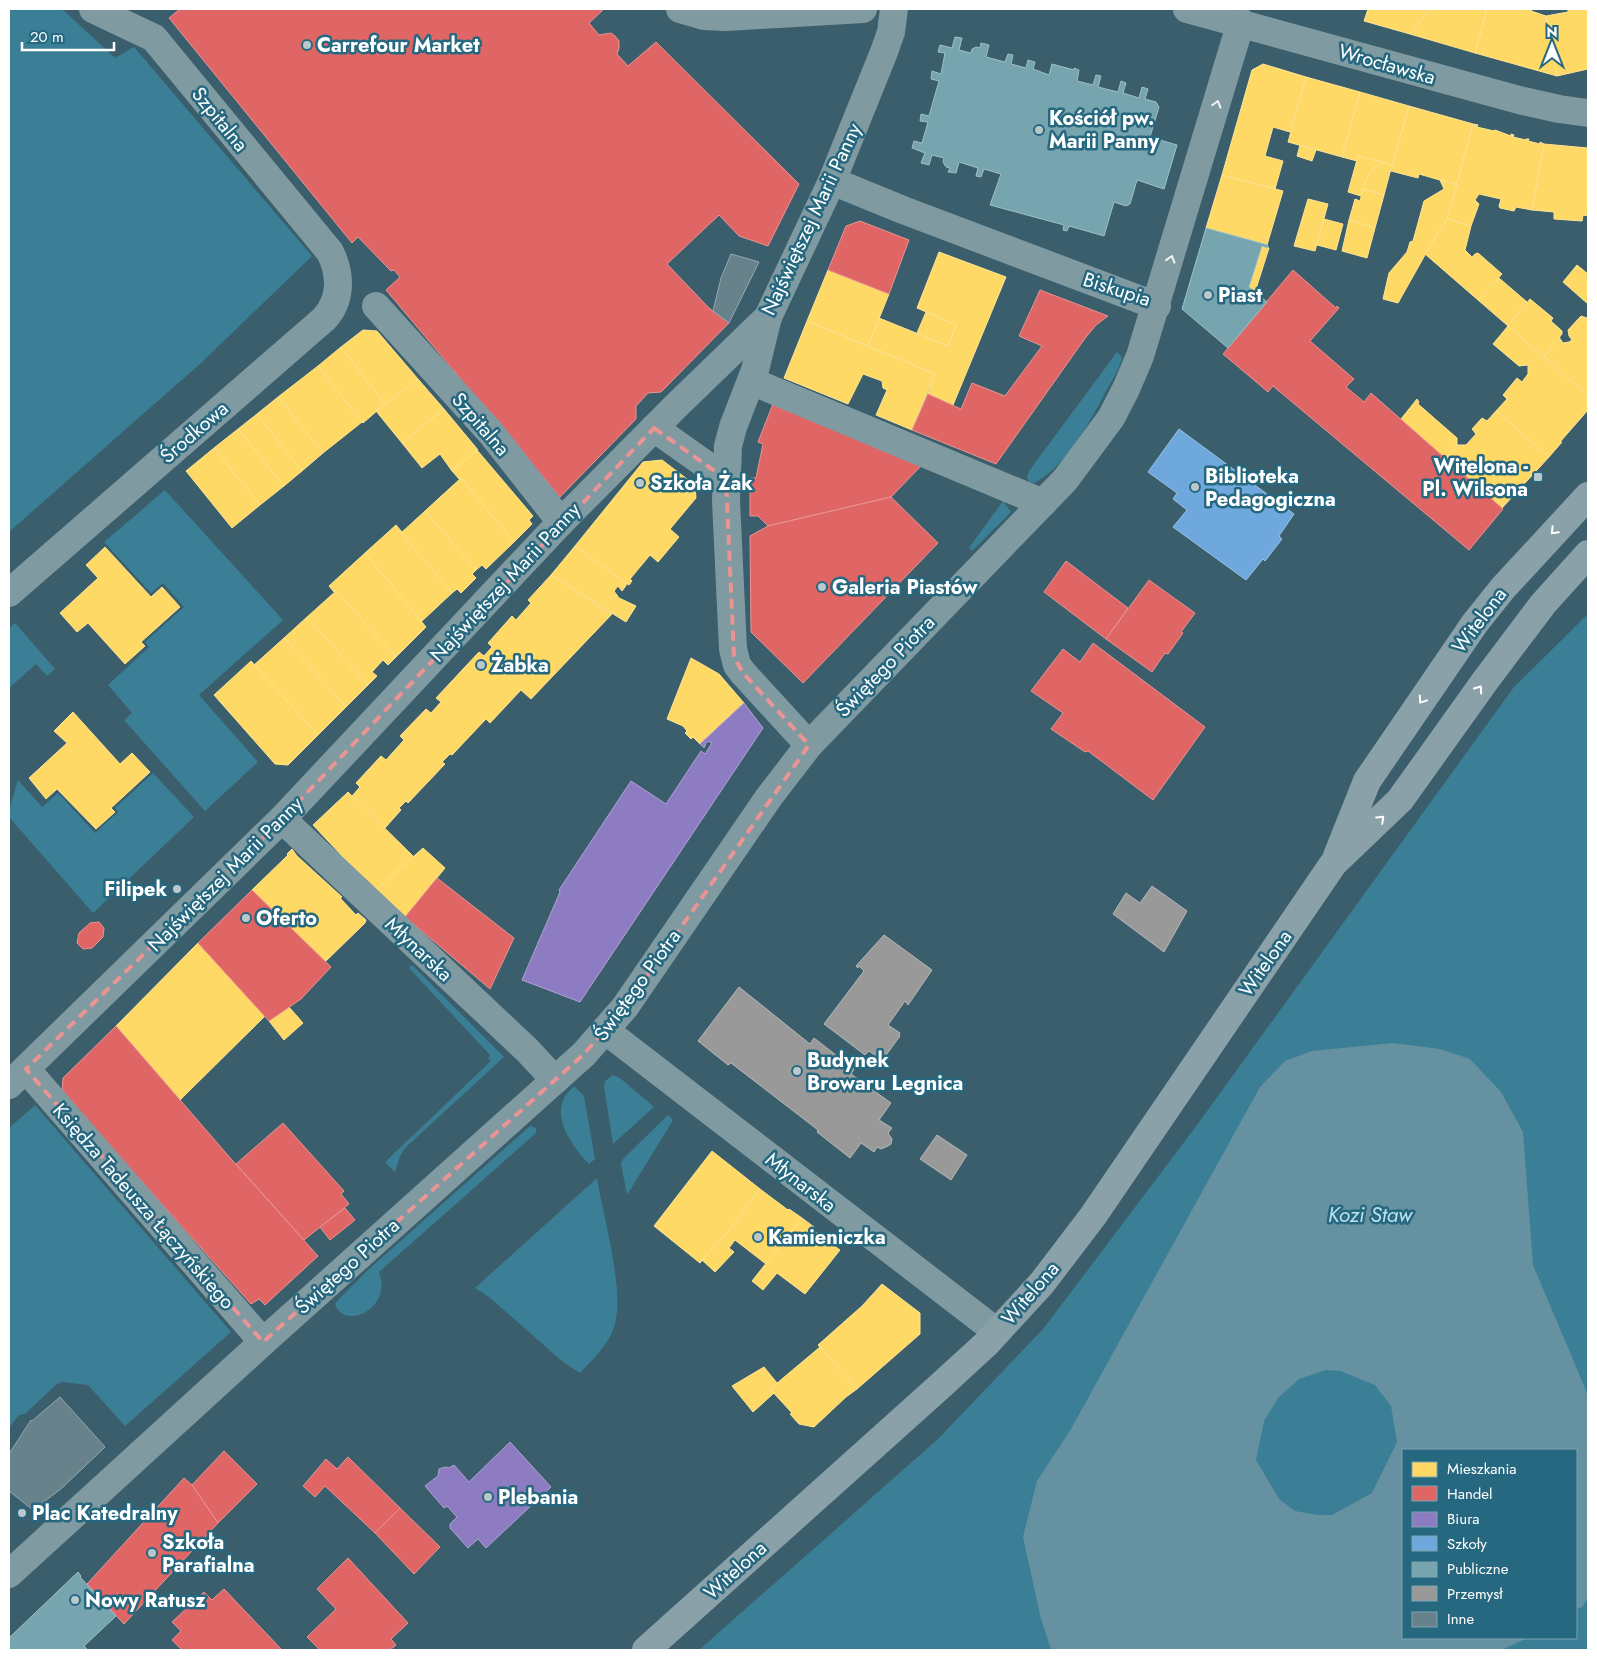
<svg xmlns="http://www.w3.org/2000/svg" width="1597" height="1659" viewBox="0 0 1597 1659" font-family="Jost,sans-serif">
	<rect width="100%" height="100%" fill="#3a5e6b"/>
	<g fill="#3b7f96" fill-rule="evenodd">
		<polygon points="9,9 62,9 115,58 134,47 312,256 201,363 9,532"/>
		<path d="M1117 352 1120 355 1122 358C1119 370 1111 382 1105 393 1090 422 1065 468 1034 483L1029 482 1027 477 1029 471Z"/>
		<polygon points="165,490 283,620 199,695 258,762 205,811 124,720 132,713 108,685 149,647 145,642 184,607 163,583 151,593 104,542"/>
		<polygon points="1003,501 1011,512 972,551 969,548"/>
		<path d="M1588 614V1650H699L938 1439 1044 1328 1197 1125 1514 687ZM1403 1450H1576V1638H1403Z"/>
		<polygon points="15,623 55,669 47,676 36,664 9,688 9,628"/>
		<polygon points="153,773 194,817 93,913 9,817 9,810 18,780 42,807 58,793 95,833 118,812 115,808"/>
		<polygon points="412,965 504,1057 405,1148 400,1156 395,1172 385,1162 491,1061 488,1059 490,1055 409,968"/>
		<polygon points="613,1075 620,1078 654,1107 613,1144 604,1086 605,1081"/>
		<path d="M574 1086 584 1096 595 1159 589 1164C575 1149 553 1122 564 1098 566 1094 571 1090 574 1086Z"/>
		<polygon points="35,1105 231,1332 125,1426 88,1385 62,1382 57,1384 25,1414 19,1415 9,1428 9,1128"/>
		<polygon points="668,1115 673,1120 627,1195 621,1164 623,1159"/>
		<path d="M530 1126 536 1128V1133L379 1272C393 1309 344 1331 335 1304L338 1300 368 1270Z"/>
		<path d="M597 1178C603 1216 627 1296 613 1330 608 1344 591 1362 580 1373L563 1362 489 1297 475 1288Z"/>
	</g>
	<path fill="#6591a1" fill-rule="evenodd" d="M1393 1043 1440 1049 1470 1059 1501 1092 1523 1132 1533 1265 1588 1395V1598L1583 1606 1576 1610V1450H1403V1638H1527L1502 1650H1051L1040 1615 1023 1537 1037 1481 1071 1429 1260 1087 1285 1061 1312 1051ZM1326 1370 1340 1371 1375 1385 1391 1406 1397 1442 1372 1493 1332 1515H1317L1295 1511 1279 1499 1256 1460 1264 1421 1278 1398 1299 1379Z"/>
	<g fill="#ffd966" stroke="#ffe494">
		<polygon points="1368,9 1430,9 1410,34 1364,21"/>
		<polygon points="1430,9 1487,9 1475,53 1410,34"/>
		<polygon points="1487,9 1532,9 1531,11 1546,16 1557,76 1475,53"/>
		<polygon points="1568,9 1588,9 1588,69 1557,76 1546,16 1568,12"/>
		<polygon points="1263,64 1306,77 1290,132 1273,127 1265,156 1283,161 1275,189 1222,175 1252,70"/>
		<polygon points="1306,77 1360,92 1342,157 1288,142"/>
		<polygon points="1360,92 1409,106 1392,165 1358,156 1357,161 1342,157"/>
		<polygon points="1409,106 1473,124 1457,185 1419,174 1418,178 1391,171"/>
		<polygon points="1473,124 1478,125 1477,127 1494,131 1495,130 1511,136 1511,134 1514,135 1513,137 1526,140 1526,139 1529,139 1528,141 1540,144 1540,142 1544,144 1532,210 1516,207 1514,211 1500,208 1499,206 1501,199 1479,194 1475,200 1479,204 1471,226 1447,219"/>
		<polygon points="1544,144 1588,148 1588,216 1583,215 1582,221 1554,219 1554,212 1532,210"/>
		<polygon points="1300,145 1316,150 1312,161 1297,156"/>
		<polygon points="1358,156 1382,162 1369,173 1361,196 1348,192"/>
		<polygon points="1382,162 1392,165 1384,195 1363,189 1369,173"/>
		<polygon points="1222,175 1283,191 1267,245 1206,228"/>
		<polygon points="1440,180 1457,185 1447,219 1425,255 1398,303 1383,299 1389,273 1407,252 1410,242 1413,241 1424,201 1444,189"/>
		<polygon points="1363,189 1384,195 1375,228 1349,220 1355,199 1360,201"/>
		<polygon points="1308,199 1328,204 1315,251 1294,246"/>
		<polygon points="1324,219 1343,224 1336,250 1317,245"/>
		<polygon points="1447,219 1471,226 1465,250 1472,257 1475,254 1478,253 1502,274 1478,300 1425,254"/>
		<polygon points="1349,220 1375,228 1367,258 1342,251"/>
		<polygon points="1262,246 1269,248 1255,292 1249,287"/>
		<polygon points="939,252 1006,277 953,405 928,394 935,374 868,346 879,318 948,346 956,325 917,308"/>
		<polygon points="1577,265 1588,274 1588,304 1563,282"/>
		<polygon points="828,270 889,294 868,346 807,321"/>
		<polygon points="1499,278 1527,302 1508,326 1478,300"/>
		<polygon points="1530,299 1553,318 1551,321 1562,331 1562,334 1544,357 1508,326"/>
		<polygon points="926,312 956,325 948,346 917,333"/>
		<polygon points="1581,316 1587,318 1588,316 1588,396 1544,357 1559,337 1563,343 1569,342 1572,340 1569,336 1568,330"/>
		<polygon points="807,321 935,374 912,430 876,415 887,390 883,388 882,381 863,374 848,404 784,378"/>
		<polygon points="1508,326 1588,396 1588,410 1560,442 1562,442 1549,457 1496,411 1507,399 1503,395 1517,378 1522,382 1528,374 1528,365 1519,366 1493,344"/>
		<polygon points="363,330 377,331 418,379 385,404 341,347"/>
		<polygon points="341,347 385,404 363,423 318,366"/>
		<polygon points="318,366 362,422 323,453 278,397"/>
		<polygon points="418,379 444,409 402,443 376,411"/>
		<polygon points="278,397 323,453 302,471 257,414"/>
		<polygon points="1417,399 1419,402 1418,404 1457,438 1457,445 1446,459 1401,419"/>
		<polygon points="444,409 478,450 452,471 440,454 422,468 402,443"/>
		<polygon points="1496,411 1549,457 1502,508 1446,459 1457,445 1466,445 1476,434 1472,429 1482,418 1487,421"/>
		<polygon points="257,414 302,471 284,486 238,429"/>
		<polygon points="238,429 284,486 260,505 214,448"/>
		<polygon points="214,448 260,505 232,528 186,471"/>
		<polygon points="477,450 533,516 529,520 532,524 514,542 461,478 460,480 452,471"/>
		<polygon points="662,460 695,485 696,498 670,529 679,537 658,562 650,555 630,579 632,581 629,585 575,546 643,462"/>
		<polygon points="461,478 514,542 486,569 482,565 476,570 425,511"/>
		<polygon points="425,511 476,570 472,574 476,578 461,593 457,589 452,593 401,533"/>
		<polygon points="396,525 402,532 401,533 452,593 421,622 365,553"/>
		<polygon points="575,546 627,584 622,591 618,586 614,591 619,598 636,606 626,622 551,575"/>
		<polygon points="105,547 151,597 162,587 180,607 141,642 145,646 125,664 88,623 77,632 60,613 98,578 86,565"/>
		<polygon points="365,553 426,627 396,657 336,591 334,592 329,586"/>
		<polygon points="551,575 612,614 531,699 521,690 490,723 486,719 452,755 450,754 442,762 445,764 408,803 406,801 399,808 401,810 385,828 352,796 360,787 356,783 381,756 386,760 404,740 400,736 426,709 431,713 441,702 436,698 479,652 484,656 492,647 488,643 512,616 516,620 531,603 528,600"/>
		<polygon points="336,591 396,657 388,665 383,660 372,672 377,676 368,685 307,617"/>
		<polygon points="307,617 368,685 346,707 284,638"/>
		<polygon points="284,638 346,707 318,735 254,665"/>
		<polygon points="691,658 719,674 744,703 700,744 693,737 691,739 685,733 687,731 683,726 667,719"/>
		<polygon points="251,661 318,735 288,765 275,764 214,695"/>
		<polygon points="73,712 120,764 132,753 150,772 111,808 115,812 96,829 57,789 46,799 29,778 67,743 54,731"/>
		<polygon points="348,792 414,857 375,891 313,825"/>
		<polygon points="423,848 445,868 405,917 375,891"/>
		<polygon points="292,849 297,856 342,897 340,898 356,915 358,913 366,920 365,923 325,962 252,890 288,855 287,854"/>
		<polygon points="198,943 265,1016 180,1100 116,1026"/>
		<polygon points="289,1007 303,1023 284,1040 269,1021"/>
		<polygon points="712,1151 760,1189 727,1233 700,1263 654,1226"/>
		<polygon points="760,1189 788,1210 789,1209 802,1218 766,1264 735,1240 729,1248 734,1252 715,1272 702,1260 727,1233"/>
		<polygon points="802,1218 814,1227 813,1230 840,1250 805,1294 777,1273 763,1290 752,1281"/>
		<polygon points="882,1284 920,1313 920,1334 857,1389 818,1345 862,1306"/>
		<polygon points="820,1347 857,1389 846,1397 814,1427 799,1424 790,1414 792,1413 770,1389"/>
		<polygon points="764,1367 777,1383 770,1389 774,1393 753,1412 732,1386"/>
	</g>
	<g fill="#e06666" stroke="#e99494">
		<polygon points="180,9 604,9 589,23 599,35 611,33 615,36 619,41 619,48 617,54 628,66 656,42 799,184 768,246 739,236 719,215 667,264 709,308 729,323 661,392 648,393 636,406 636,419 560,497 386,290 400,277 394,270 391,271 358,237 352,243 169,18"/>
		<polygon points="860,221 909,240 889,294 828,270 846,226"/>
		<polygon points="1293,270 1336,308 1337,306 1339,308 1310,341 1354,379 1346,387 1364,402 1371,393 1503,509 1469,550 1273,386 1268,392 1223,354"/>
		<polygon points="1040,290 1108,316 1096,325 1086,337 996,464 912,430 928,394 961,409 972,383 1005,396 1042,346 1019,336"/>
		<polygon points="773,404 921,466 891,497 768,526 758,516 750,516 750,478 756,478 763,444 758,442"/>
		<polygon points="891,497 938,543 803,683 751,632 750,536 768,526"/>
		<polygon points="1066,561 1128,608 1106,639 1044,592"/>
		<polygon points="1149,580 1195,613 1181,632 1183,633 1168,654 1165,653 1152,672 1106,639"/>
		<polygon points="1093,643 1205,727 1153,800 1088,751 1085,752 1051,729 1063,713 1031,691 1063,649 1080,662"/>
		<polygon points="437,878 514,938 490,989 405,917"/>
		<polygon points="252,890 331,967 301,999 269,1021 198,943"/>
		<polygon points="99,922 104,928 103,937 92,948 83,949 77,943 79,933 90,923"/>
		<polygon points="116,1026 232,1160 318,1256 265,1305 259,1299 251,1304 62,1092 63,1078"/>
		<polygon points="283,1123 344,1191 341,1194 349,1204 304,1240 236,1164"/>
		<polygon points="345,1208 355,1220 330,1240 320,1227"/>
		<polygon points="224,1451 257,1484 218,1523 192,1485"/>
		<polygon points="348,1457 400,1508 375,1533 325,1486 315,1497 303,1486 326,1459 337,1469"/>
		<polygon points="184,1478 192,1485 218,1523 124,1624 87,1584"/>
		<polygon points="400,1508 440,1547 414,1574 375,1533"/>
		<polygon points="348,1558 408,1623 391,1639 396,1645 390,1650 320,1650 307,1637 336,1609 317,1589"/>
		<polygon points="224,1589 282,1650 182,1650 172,1640 181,1631 172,1622 204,1592 212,1600"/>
	</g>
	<g fill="#8e7cc3" stroke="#b0a3d5">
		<polygon points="744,703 763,728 580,1002 522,980 560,892 559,890 631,781 666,804 701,751 705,754 712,743 707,741 704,748 700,744"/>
		<polygon points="510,1442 551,1487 486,1548 478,1539 468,1548 450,1528 450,1524 457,1517 447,1506 444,1508 425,1486 438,1476 439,1469 446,1467 449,1468 454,1465 469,1482"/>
	</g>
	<polygon fill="#6fa8dc" stroke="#9ac2e6" points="1179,429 1294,514 1279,536 1282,539 1265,561 1263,559 1246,580 1173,527 1187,510 1173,499 1177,493 1148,472"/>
	<g fill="#76a5af" stroke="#9fc0c7">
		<polygon points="955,37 962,38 959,50 971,53 972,49 976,47 980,48 981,43 989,45 986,57 1005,62 1008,54 1013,55 1011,64 1026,68 1028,60 1035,62 1033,69 1049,75 1052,64 1074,70 1074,68 1079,70 1077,81 1093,85 1096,75 1101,76 1098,87 1118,92 1121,81 1126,83 1123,93 1139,98 1142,87 1148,89 1145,99 1156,102 1159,107 1150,137 1177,145 1164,189 1137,180 1130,204 1126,206 1114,202 1104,236 1069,226 1067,231 1063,230 1064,225 990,205 1001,174 984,169 981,177 976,176 978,168 959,162 956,173 948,172 950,168 946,167 943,162 944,158 932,155 929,165 921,163 925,153 912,148 914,141 922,143 928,122 920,121 921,114 929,116 939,81 931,79 932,71 941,74 945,53 938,52 940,45 952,48"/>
		<polygon points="1206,228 1268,245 1267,248 1262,246 1249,287 1267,302 1228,348 1182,309"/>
		<polygon points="78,1572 81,1576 80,1577 116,1616 84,1646 88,1650 9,1650 9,1638"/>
	</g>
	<g fill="#999" stroke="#b8b8b8">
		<polygon points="1152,886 1187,911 1164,952 1113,914 1126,893 1140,903"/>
		<polygon points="884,935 932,970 908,1005 905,1001 888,1025 900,1033 899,1035 900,1036 884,1058 883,1057 881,1060 869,1051 865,1055 824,1024 864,971 859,966 858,968 856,966"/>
		<polygon points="739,987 810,1044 814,1038 854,1069 851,1074 891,1103 879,1120 892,1128 888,1133 892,1139 891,1144 888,1146 881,1149 877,1147 874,1152 861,1143 850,1158 817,1132 818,1130 731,1063 728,1065 698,1041"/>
		<polygon points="937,1135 967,1155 951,1180 920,1159"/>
	</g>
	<g fill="#68828b" stroke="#93a9b0">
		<polygon points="731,254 759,262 729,323 713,311 721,278"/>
		<polygon points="60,1397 105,1447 62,1488 33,1510 9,1491 9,1454 31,1420 32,1421"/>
	</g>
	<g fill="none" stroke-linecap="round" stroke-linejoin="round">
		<g stroke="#809aa1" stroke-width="28">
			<polyline points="680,9 704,16 726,17 863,9"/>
			<polyline points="1187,9 1519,100 1559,109 1588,113"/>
			<polyline points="832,181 903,210 1157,306"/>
			<polyline points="376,306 491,433 561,522"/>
			<polyline points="768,317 755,370 733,427 728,446 726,501 733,649 737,665 743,673 809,745"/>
			<polyline points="751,381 1043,503"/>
			<polyline points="654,428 726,479"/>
			<path d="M9 593 324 319C342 300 341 274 330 252L154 38 93 9"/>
			<polyline points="282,819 527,1050 555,1080"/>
			<polyline points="606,1031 997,1332"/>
			<polyline points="26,1069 263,1342"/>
			<polyline points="9,1085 282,819 561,522 676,406 768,317 832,181 884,52 891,32 894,9"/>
			<polyline points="9,1574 263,1342 584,1054 625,1007 769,797 809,745 1065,480 1111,418 1126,389 1140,356 1241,22"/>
		</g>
		<g stroke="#8aa1a9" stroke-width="28">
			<polyline points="1337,856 1367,781 1475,623 1503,588 1588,496"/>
			<polyline points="646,1650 938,1388 986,1344 1042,1283 1093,1216 1333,864 1400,800 1485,681 1543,604 1588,554"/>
		</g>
	</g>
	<defs><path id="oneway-chevron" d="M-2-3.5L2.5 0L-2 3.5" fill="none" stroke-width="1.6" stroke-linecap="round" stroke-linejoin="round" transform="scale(1.25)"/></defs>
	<g stroke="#f2f5f6">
		<use href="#oneway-chevron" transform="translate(1217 104) rotate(-74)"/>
		<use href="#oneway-chevron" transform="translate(1171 259) rotate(-73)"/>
	</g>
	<g stroke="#fff">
		<use href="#oneway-chevron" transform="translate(1554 531) rotate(134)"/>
		<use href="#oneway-chevron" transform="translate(1479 689) rotate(-55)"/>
		<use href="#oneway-chevron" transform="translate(1422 700) rotate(124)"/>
		<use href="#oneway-chevron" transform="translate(1381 819) rotate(-44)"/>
	</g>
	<path fill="none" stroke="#ea9494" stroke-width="4" stroke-dasharray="10 6" stroke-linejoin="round" d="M654 428 726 479 734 657 743 673 809 745 625 1007 584 1054 263 1342 26 1069 282 819Z"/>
	<g fill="#bac7cb" stroke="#26687f" stroke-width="2">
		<circle cx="307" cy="45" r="5"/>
		<circle cx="1039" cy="130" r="5"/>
		<circle cx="1208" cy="295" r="5"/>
		<rect x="1533" y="472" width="10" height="10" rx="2.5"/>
		<circle cx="640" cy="483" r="5"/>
		<circle cx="1195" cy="487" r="5"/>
		<circle cx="822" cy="587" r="5"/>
		<circle cx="481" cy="665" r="5"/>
		<circle cx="177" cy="889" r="5"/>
		<circle cx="246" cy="918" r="5"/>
		<circle cx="797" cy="1071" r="5"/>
		<circle cx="758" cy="1237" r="5"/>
		<circle cx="488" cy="1497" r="5"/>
		<circle cx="22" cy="1513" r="5"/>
		<circle cx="152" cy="1553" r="5"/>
		<circle cx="75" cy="1600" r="5"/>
	</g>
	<g text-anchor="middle" stroke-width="5" stroke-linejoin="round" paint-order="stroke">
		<g font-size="20" font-weight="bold" fill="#fff" stroke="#26687f" text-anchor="start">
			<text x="317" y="52">Carrefour Market</text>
			<text x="1049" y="125">Kościół pw.<tspan x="1049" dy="23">Marii Panny</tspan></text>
			<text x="1218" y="302">Piast</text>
			<text x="1528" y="473" text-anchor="end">Witelona -<tspan x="1528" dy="23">Pl. Wilsona</tspan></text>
			<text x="1205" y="483">Biblioteka<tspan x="1205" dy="23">Pedagogiczna</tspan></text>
			<text x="650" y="490">Szkoła Żak</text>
			<text x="832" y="594">Galeria Piastów</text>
			<text x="491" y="672">Żabka</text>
			<text x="167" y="896" text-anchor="end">Filipek</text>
			<text x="256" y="925">Oferto</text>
			<text x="807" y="1067">Budynek<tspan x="807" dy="23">Browaru Legnica</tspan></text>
			<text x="768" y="1244">Kamieniczka</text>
			<text x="498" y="1504">Plebania</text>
			<text x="32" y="1520">Plac Katedralny</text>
			<text x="162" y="1549">Szkoła<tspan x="162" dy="23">Parafialna</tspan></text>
			<text x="85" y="1607">Nowy Ratusz</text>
		</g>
		<g font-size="20" fill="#fff" stroke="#26687f">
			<text transform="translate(1387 64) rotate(16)" y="7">Wrocławska</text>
			<text transform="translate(220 119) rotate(51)" y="7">Szpitalna</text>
			<text transform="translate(811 219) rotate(-65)" y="7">Najświętszej Marii Panny</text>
			<text transform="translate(1117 289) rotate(18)" y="7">Biskupia</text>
			<text transform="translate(481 424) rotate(49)" y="7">Szpitalna</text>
			<text transform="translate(194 432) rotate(-41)" y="7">Środkowa</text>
			<text transform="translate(505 582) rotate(-47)" y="7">Najświętszej Marii Panny</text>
			<text transform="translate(1479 620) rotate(-53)" y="7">Witelona</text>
			<text transform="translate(885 666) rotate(-46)" y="7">Świętego Piotra</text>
			<text transform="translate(225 874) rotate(-45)" y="7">Najświętszej Marii Panny</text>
			<text transform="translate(419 949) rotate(43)" y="7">Młynarska</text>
			<text transform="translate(1265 963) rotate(-55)" y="7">Witelona</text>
			<text transform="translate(637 985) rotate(-54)" y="7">Świętego Piotra</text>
			<text transform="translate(801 1182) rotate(38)" y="7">Młynarska</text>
			<text transform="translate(144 1206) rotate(49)" y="7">Księdza Tadeusza Łączyńskiego</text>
			<text transform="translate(347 1266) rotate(-42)" y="7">Świętego Piotra</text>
			<text transform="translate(1030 1293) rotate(-49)" y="7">Witelona</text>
			<text transform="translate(735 1570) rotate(-42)" y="7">Witelona</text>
		</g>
		<g font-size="21" font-style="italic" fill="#bce2ee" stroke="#26687f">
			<text x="1370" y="1222">Kozi Staw</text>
		</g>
	</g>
	<rect width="1597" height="1659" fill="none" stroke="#ffffff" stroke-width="20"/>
	<rect x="1402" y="1449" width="175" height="190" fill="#26687f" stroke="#7da4b2"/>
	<rect x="1412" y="1462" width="25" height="15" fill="#ffd966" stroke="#7da4b2"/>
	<text x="1447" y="1474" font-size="15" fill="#ffffff">Mieszkania</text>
	<rect x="1412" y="1486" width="25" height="15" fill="#e06666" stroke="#7da4b2"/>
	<text x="1447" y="1499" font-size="15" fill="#ffffff">Handel</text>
	<rect x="1412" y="1512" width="25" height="15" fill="#8e7cc3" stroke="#7da4b2"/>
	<text x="1447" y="1524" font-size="15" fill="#ffffff">Biura</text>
	<rect x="1412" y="1536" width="25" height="15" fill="#6fa8dc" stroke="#7da4b2"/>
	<text x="1447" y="1549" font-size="15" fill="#ffffff">Szkoły</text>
	<rect x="1412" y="1562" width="25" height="15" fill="#76a5af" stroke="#7da4b2"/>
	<text x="1447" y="1574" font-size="15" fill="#ffffff">Publiczne</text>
	<rect x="1412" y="1586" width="25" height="15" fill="#999999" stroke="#7da4b2"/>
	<text x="1447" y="1599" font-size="15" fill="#ffffff">Przemysł</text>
	<rect x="1412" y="1612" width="25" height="15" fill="#68828b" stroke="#7da4b2"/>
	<text x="1447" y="1624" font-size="15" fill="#ffffff">Inne</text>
	<g transform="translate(1552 45)" stroke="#26687f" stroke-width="4" paint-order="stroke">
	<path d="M0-4L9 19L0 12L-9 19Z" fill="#ffffff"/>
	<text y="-8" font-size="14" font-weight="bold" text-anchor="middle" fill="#ffffff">N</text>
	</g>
	<path d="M22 42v8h92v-8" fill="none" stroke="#ffffff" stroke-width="2.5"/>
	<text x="30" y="42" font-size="15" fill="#ffffff" stroke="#26687f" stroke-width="4" paint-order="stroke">20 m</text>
</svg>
